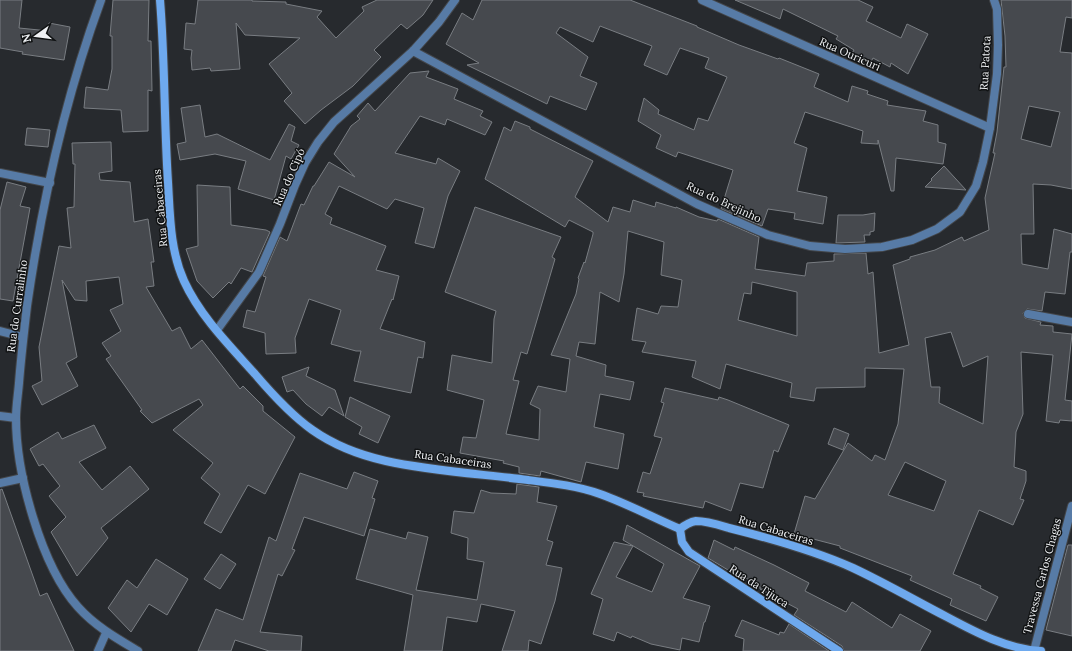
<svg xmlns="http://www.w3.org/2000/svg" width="1072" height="651" viewBox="0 0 1072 651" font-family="Lora,serif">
	<rect width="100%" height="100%" fill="#272a2e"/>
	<g fill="#46494e" stroke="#797d82" fill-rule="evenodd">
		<polygon points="0,0 22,0 19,28 49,31 49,23 70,27 64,60 22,54 23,52 0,48"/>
		<polygon points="113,0 149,0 148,41 151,41 152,91 148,90 148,131 123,132 121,110 84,108 86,87 108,90 112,69 112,36 110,36"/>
		<polygon points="198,0 252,0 252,1 286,2 286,4 322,11 317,17 336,38 364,11 362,7 377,0 433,0 423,15 407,29 401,24 374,50 381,57 353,86 321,110 305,124 284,101 292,93 269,64 300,38 245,35 236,23 240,69 211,71 210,68 192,70 191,58 192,50 184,49 186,23 195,24"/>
		<polygon points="482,0 630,0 697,26 697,27 739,45 778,59 779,58 819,74 814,87 848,102 852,86 868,91 867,94 888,101 887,105 926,111 923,121 938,125 938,142 946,144 943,164 896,158 894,191 891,191 878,140 878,144 861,143 863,131 805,112 794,143 807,148 797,191 827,197 823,224 794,219 795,213 768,209 762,226 721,209 733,170 678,152 676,157 656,148 661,135 638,121 644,98 659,110 658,114 694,130 698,118 708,121 727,77 705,68 709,58 680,48 667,75 644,65 652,46 600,26 593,42 560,27 556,33 588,57 580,76 597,83 586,110 550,96 547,104 467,65 479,63 446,44 462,13 473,20"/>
		<polygon points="735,0 858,0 873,7 866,21 901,38 907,24 928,34 908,74 891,63 890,67 873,58 869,66 850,57 854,50 836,39 838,36 783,9 780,19"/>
		<path d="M1001 0H1072V18L1066 17 1060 52 1072 53V189L1051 185 1033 184 1034 234H1021L1022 264 1048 269 1054 229 1072 234V252H1070L1065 294 1045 292 1042 311 1027 309 1023 313 1025 318 1041 322 1040 325 1053 326V332L1072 334 1065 400 1072 401V421L1060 420 1059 423 1046 421 1053 355 1021 352 1023 414 1016 432 1014 467 1026 471V481L1020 499 1024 500 1013 525 979 510 953 574 981 586 980 588 998 597 986 621 950 605 952 599 910 580 912 576 840 548V546L794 534 805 496 815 499 848 443 872 461 875 455 885 460 898 424 904 369 865 368V387L816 388 814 401 790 397 792 383 726 364 720 389 692 377 696 361 642 352 646 342 632 340 637 308 658 314 661 306 678 307 682 280 661 275 664 242 628 231 624 274 619 302 600 292 595 344 579 342 576 356 606 365 605 376 634 382 630 400 600 394 594 427 624 434 618 469 586 462 581 482 541 471 540 476 519 473V467L503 463 504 461 460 453 463 437 476 438 484 400 447 390 452 355 492 363 494 319 496 311 445 292 475 207 561 237 552 257 555 259 527 354 521 352 513 380 519 381 506 434 539 440 540 409 530 404 538 386 566 392 570 359 551 355 576 294 579 279 578 278 584 262 585 263 593 234V232L569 220 565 227 485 179 504 127 511 131 515 121 530 127V129L593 161 575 197 608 222 613 207 630 212 633 200 655 207 656 202 676 208V207L699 217 717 221 718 219 759 237 755 269 805 276 807 263 834 261V254L866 253 868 274 873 272 879 353 909 345 893 265 910 259V257L935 250 962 237 964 241 989 230 985 198 995 153H993L997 132 1004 67H1006L1005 36ZM1029 106 1060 112 1051 147 1021 139ZM752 282 797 292V336L738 320 744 293 751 294ZM951 332 963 367 988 356 983 424 939 403 940 387H931L925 338ZM905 462 946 481 934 511 888 495Z"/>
		<polygon points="429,71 426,77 458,89 454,99 483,111 480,116 492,122 485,135 447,119 445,125 420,116 395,153 436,164 438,158 460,171 448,196 434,248 415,243 424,208 395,199 387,209 339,186 325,214 332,218 330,224 386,246 376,270 399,276 393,300 392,299 380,329 425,342 423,358 418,357 411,393 354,381 361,351 356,351 331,344 341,310 309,299 295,338 296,353 266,354 265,333 243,327 247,310 255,312 266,277 263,276 280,237 287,241 301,204 304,205 313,186 314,186 329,162 355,177 334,154 351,126 360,119 357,116 368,103 375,111 410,73"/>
		<polygon points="200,105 205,137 217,134 270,160 289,124 295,127 291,141 299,145 291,159 286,156 274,200 238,189 246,161 215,154 180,160 177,144 186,142 181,108"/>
		<polygon points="27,128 50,130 48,147 25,145"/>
		<polygon points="111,142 112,171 99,173 100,180 130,182 134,222 148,219 154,262 151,262 154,286 146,287 172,331 180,327 191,349 202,340 240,389 243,386 263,406 263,411 295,437 265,494 248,485 221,533 204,523 220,494 201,478 213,463 173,430 203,405 199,399 152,423 140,411 142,410 106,359 111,356 102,343 121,331 110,310 123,304 119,277 86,281 87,301 75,300 62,280 77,357 66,363 78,386 42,405 32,386 42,381 39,347 59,246 71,248 67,208 74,207 75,164 73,164 72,143"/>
		<polygon points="944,166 966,190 925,187 932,180 931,179"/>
		<polygon points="7,182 26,187 20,206 30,208 13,301 0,299 0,210"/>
		<polygon points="197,185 230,187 231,225 266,230 270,232 252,272 241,268 231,284 229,282 213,298 197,281 186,249 198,246"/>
		<polygon points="875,213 874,231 870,232 870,235 864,235 865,242 836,243 838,215 863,215"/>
		<polygon points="309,367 306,376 335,390 344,416 329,407 322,416 306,404 293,390 287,392 282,377"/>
		<polygon points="665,388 718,400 719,397 728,400 789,425 778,452 774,450 763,488 740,483 731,511 705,501 703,508 643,496 644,493 637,492 643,472 650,474 662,438 654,436 664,403 661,402"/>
		<polygon points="350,397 390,416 378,443 359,434 362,427 345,417"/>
		<polygon points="94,425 106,448 79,462 102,490 130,466 149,489 101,528 108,538 77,576 51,532 66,517 49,496 60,486 43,464 39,466 30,449 58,432 62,439"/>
		<polygon points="834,428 849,434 843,450 828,444"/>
		<polygon points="354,472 378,481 372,498 375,499 364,536 304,517 292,549 295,550 282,576 278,574 260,632 302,636 301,651 269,651 235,640 231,651 198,651 216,609 243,620 269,537 276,541 300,473 347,489"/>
		<polygon points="517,484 539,487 537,502 557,506 547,540 553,542 546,565 562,568 555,601 541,644 529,640 528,651 502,651 515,611 481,604 477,622 447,617 442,651 404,651 413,595 356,579 370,529 406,539 408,532 428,537 416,590 477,600 484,562 467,559 468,538 451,533 454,511 474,513 481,490 491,493 516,494"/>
		<polygon points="2,489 40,596 47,593 74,651 0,651 0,490"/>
		<polygon points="627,525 700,566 683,598 710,606 705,622 704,622 699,642 682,638 680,650 651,644 632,636 631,638 617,632 614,641 593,634 603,599 591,594 614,542 633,546 616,577 652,592 664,564 623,540"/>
		<polygon points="714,540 734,550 735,547 774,565 809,583 805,591 846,612 852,602 892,628 900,614 931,631 920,651 844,651 842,646 794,615 798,609 760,589 760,587 751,583 752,581 728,570 708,558"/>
		<polygon points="1068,545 1072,545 1072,636 1046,630"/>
		<polygon points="221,554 236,564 220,589 204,579"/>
		<polygon points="156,559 188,579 167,615 149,604 131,632 108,608 127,580 137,588"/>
		<polygon points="742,620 779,635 780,632 784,633 789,624 829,651 743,651 744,639 735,636"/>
	</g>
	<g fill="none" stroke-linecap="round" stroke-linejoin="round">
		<g stroke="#43464a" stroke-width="10">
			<g id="street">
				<path d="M101 0C65 98 42 202 27 306 24 332 21 357 19 383 18 395 16 407 16 418 16 473 41 566 78 607 95 626 116 638 138 651"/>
				<polyline points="702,0 990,128"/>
				<polyline points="413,51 697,204 768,235 810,246 845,249 882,247 912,240 937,229 960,212 976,186 983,162 990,128 997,74 998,45 997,9 994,0"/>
				<polyline points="0,173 50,183"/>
				<polyline points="1028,314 1072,322"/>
				<polyline points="217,330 259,272 280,224 295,185 305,163 318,142 334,122 413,51 439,22 455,0"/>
				<polyline points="0,331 23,337"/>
				<polyline points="0,416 16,418"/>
				<polyline points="0,483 23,478"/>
				<polyline points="98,651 106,633"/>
				<polyline points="1034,651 1072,506"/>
			</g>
		</g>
		<g stroke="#43464a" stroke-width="10">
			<g id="secondary">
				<path d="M160 0C165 61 164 122 168 182 170 216 170 250 184 281 200 316 229 345 255 374 295 421 324 447 386 461 431 471 482 474 528 480 552 483 578 486 600 494 628 504 654 518 680 529"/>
				<path d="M680 529C685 525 690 522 696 521 707 521 719 525 729 528 769 538 815 551 853 568 885 583 916 601 947 617 977 633 1007 649 1041 651"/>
				<polyline points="680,529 682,542 689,552 839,651"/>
			</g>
		</g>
		<use href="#street" stroke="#577ba6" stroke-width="8"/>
		<use href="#secondary" stroke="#6ea9ee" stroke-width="8"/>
	</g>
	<g text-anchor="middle" stroke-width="3" stroke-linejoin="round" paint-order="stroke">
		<g font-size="11" fill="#f0f2f5" stroke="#111314">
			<text transform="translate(850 54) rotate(24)" y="4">Rua Ouricuri</text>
			<text transform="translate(985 63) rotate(-87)" y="4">Rua Patota</text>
			<text transform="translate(289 177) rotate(-66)" y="4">Rua do Cipó</text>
			<text transform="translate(724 202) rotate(25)" y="4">Rua do Brejinho</text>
			<text transform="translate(160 208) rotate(-95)" y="4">Rua Cabaceiras</text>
			<text transform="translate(17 306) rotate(-82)" y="4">Rua do Curralinho</text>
			<text transform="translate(453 459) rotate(8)" y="4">Rua Cabaceiras</text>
			<text transform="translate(776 530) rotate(17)" y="4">Rua Cabaceiras</text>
			<text transform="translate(1042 576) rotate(-75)" y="4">Travessa Carlos Chagas</text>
			<text transform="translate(759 586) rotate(33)" y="4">Rua da Tijuca</text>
		</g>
	</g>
	<g transform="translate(36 36) rotate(256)" stroke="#111314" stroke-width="3" paint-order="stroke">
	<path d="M0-3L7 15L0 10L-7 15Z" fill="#f0f2f5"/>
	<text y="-6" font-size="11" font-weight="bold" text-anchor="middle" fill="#f0f2f5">N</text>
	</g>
</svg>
